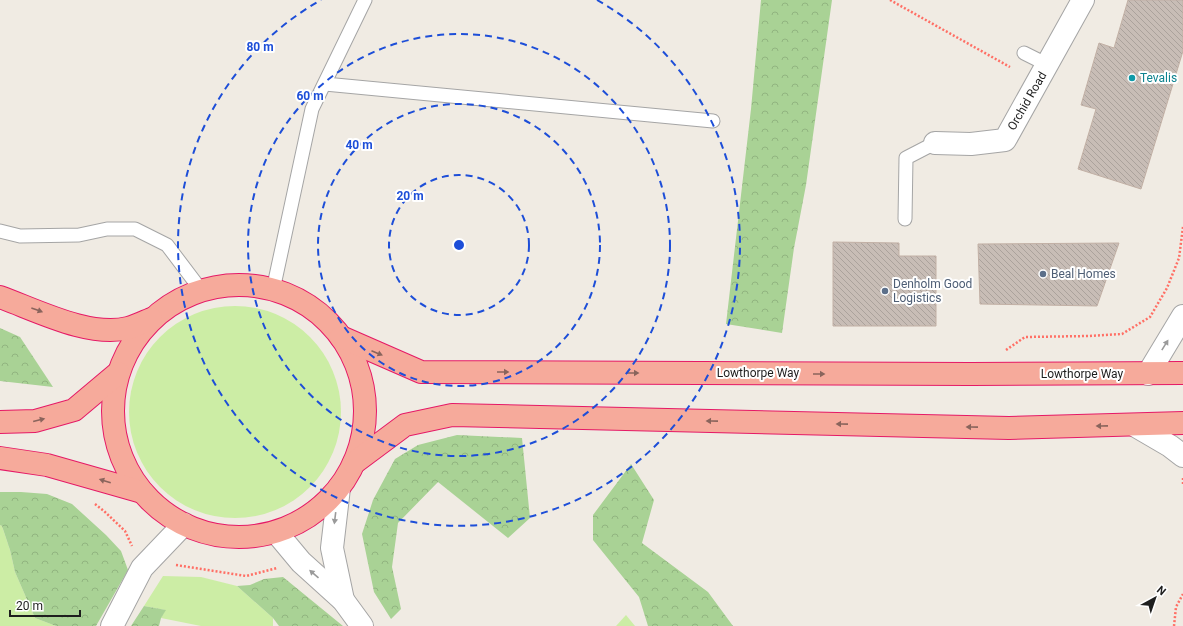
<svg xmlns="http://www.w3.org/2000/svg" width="1183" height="626" viewBox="0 0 1183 626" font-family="Roboto,sans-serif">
	<defs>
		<pattern id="forest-crowns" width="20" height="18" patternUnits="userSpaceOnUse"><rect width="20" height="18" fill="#a9d295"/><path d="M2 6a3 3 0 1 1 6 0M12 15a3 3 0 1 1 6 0" fill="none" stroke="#91b480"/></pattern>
		<pattern id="building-back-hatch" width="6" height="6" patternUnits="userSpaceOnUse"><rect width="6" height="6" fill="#c8bdb6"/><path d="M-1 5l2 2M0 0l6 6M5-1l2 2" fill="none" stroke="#aba29c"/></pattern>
	</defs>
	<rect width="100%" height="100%" fill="#f0ebe3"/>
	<g fill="#cceda5">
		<circle cx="235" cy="412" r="106"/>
		<polygon points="0,525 2,526 10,550 15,572 35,618 56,626 0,626"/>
		<polygon points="163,576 201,577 237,586 273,618 273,626 201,626 161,618 165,610 144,606"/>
		<polygon points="626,615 635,626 616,626"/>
	</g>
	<g fill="url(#forest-crowns)">
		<polygon points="761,0 832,0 806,185 794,248 782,333 726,324 751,109"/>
		<polygon points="0,328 20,337 53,387 0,381"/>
		<polygon points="457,435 522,438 530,518 508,538 438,482 398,523 392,567 401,609 391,619 374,592 362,534 373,500 395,459 418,445"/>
		<polygon points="631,464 654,500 642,543 708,592 733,626 648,626 639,597 593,540 593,515"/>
		<polygon points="0,492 21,492 47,494 72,504 106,535 121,551 128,570 96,626 56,626 35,618 15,572 10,550 2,526 0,525"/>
		<polygon points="283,577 343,626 279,626 273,618 237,586 250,585 264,579"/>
		<polygon points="144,606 166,610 161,618 159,626 131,626"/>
	</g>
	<g fill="url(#building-back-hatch)" stroke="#c2b0a5">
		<polygon points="1128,0 1183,0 1183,51 1141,189 1078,169 1096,109 1081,105 1099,43 1114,48"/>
		<polygon points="833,242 899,243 899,256 936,256 936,326 833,326"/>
		<polygon points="1119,243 1097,306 980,304 978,244"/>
	</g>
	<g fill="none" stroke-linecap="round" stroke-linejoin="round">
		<g stroke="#a5a5a5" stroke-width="15">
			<g id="service">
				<polyline points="1024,53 1048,65"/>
				<polyline points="325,84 713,121"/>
				<polyline points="905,219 906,158 935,143"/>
				<polyline points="0,231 20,236 79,235 107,229 135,229 167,245 201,290"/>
				<polyline points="273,290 312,109 365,0"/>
			</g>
		</g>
		<g stroke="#a5a5a5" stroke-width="24">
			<g id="minor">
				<polyline points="935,143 971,144 1005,140 1083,0"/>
				<polyline points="1148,374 1183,316"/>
				<polyline points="1134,425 1170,446 1183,456"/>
				<polyline points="112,626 142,568 184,524"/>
			</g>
		</g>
		<g stroke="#a5a5a5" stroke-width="24">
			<g id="tertiary">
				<polyline points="339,488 332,548 343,600"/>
				<polyline points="276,532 301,562 343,600 362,626"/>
			</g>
		</g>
		<g stroke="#e51966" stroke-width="24">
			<g id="trunk">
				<circle cx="239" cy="411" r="126"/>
				<path d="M0 297C36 310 90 338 128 328 136 326 144 322 151 319"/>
				<polyline points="341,337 421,372 971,374 1183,373"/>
				<polyline points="0,422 35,421 74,410 118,373"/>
				<polyline points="0,458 47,465 142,492"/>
				<polyline points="354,463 405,425 452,415 1009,428 1183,423"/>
			</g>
		</g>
		<g stroke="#ff6f65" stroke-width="2.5" stroke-dasharray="2 2" stroke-linecap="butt">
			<polyline points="890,0 1010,67"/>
			<polyline points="1006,350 1025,337 1089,336 1122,334 1150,317 1167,288 1179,258 1183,227"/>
			<polyline points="1183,478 1183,485"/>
			<polyline points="95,504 104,511 125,531 132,546"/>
			<polyline points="176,565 246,576 277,568"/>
			<polyline points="1174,626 1176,607 1183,594"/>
		</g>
		<use href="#service" stroke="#fff" stroke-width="13"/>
		<use href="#minor" stroke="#fff" stroke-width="22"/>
		<use href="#tertiary" stroke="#fff" stroke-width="22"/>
		<use href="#trunk" stroke="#f6aa9b" stroke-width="22"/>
	</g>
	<defs><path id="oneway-solid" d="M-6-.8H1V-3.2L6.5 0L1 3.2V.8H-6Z"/></defs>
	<g fill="#8a645c">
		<use href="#oneway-solid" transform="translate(37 310) rotate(20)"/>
		<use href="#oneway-solid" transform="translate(377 353) rotate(23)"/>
		<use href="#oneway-solid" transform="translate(503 372)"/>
		<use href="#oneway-solid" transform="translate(633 373)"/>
		<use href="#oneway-solid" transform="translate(819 374)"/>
		<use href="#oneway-solid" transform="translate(39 420) rotate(-14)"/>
		<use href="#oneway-solid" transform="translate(712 421) rotate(-179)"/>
		<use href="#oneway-solid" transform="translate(842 424) rotate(-179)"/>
		<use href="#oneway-solid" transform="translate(1102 426) rotate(179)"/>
		<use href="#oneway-solid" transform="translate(972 427) rotate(-179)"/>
		<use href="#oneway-solid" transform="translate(105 481) rotate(-163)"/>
	</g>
	<g fill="#9a9a9a">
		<use href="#oneway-solid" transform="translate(1165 345) rotate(-58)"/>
		<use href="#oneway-solid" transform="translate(335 518) rotate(97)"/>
		<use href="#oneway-solid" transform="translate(314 574) rotate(-139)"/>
	</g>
	<g fill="none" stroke="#1d4ed8" stroke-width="2" stroke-dasharray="7 5">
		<circle cx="459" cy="245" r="70"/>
		<circle cx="459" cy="245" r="141"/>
		<circle cx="459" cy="245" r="211"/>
		<path d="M597 0A281 281 0 1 1 321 0"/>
	</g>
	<circle fill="#0f9aa8" stroke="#fff" stroke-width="1.5" cx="1132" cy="78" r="4"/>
	<g fill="#5c6f8a" stroke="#fff" stroke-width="1.5">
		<circle cx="1043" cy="274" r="4"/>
		<circle cx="885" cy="291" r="4"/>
	</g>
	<g text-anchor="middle" stroke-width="4" stroke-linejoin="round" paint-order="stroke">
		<g font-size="12" fill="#0d838f" stroke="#fff" text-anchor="start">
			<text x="1140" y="82">Tevalis</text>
		</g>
		<g font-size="12" fill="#1e1e1e" stroke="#fff">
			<text transform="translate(1027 101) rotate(-60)" y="4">Orchid Road</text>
			<text x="758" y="377">Lowthorpe Way</text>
			<text x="1082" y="378">Lowthorpe Way</text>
		</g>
		<g font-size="12" fill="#4e5e75" stroke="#fff" text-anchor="start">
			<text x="1051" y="278">Beal Homes</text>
			<text x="893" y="288">Denholm Good<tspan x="893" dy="14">Logistics</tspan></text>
		</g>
	</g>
	<circle cx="459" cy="245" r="6" fill="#1d4ed8" stroke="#fff" stroke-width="2"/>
	<g font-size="12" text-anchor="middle" font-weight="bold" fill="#1d4ed8" stroke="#fff" stroke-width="4" stroke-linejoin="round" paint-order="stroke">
		<text x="260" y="51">80 m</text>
		<text x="310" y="100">60 m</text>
		<text x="359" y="149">40 m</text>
		<text x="410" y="200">20 m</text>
	</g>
	<g transform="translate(1155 598) rotate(40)" stroke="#ffffff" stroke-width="3" paint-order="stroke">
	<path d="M0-3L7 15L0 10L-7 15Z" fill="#1e1e1e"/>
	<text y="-6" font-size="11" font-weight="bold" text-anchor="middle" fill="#1e1e1e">N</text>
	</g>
	<path d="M10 610v6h70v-6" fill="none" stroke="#1e1e1e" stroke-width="2"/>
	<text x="16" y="610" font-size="12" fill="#1e1e1e" stroke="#ffffff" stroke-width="3" paint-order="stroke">20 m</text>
</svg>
